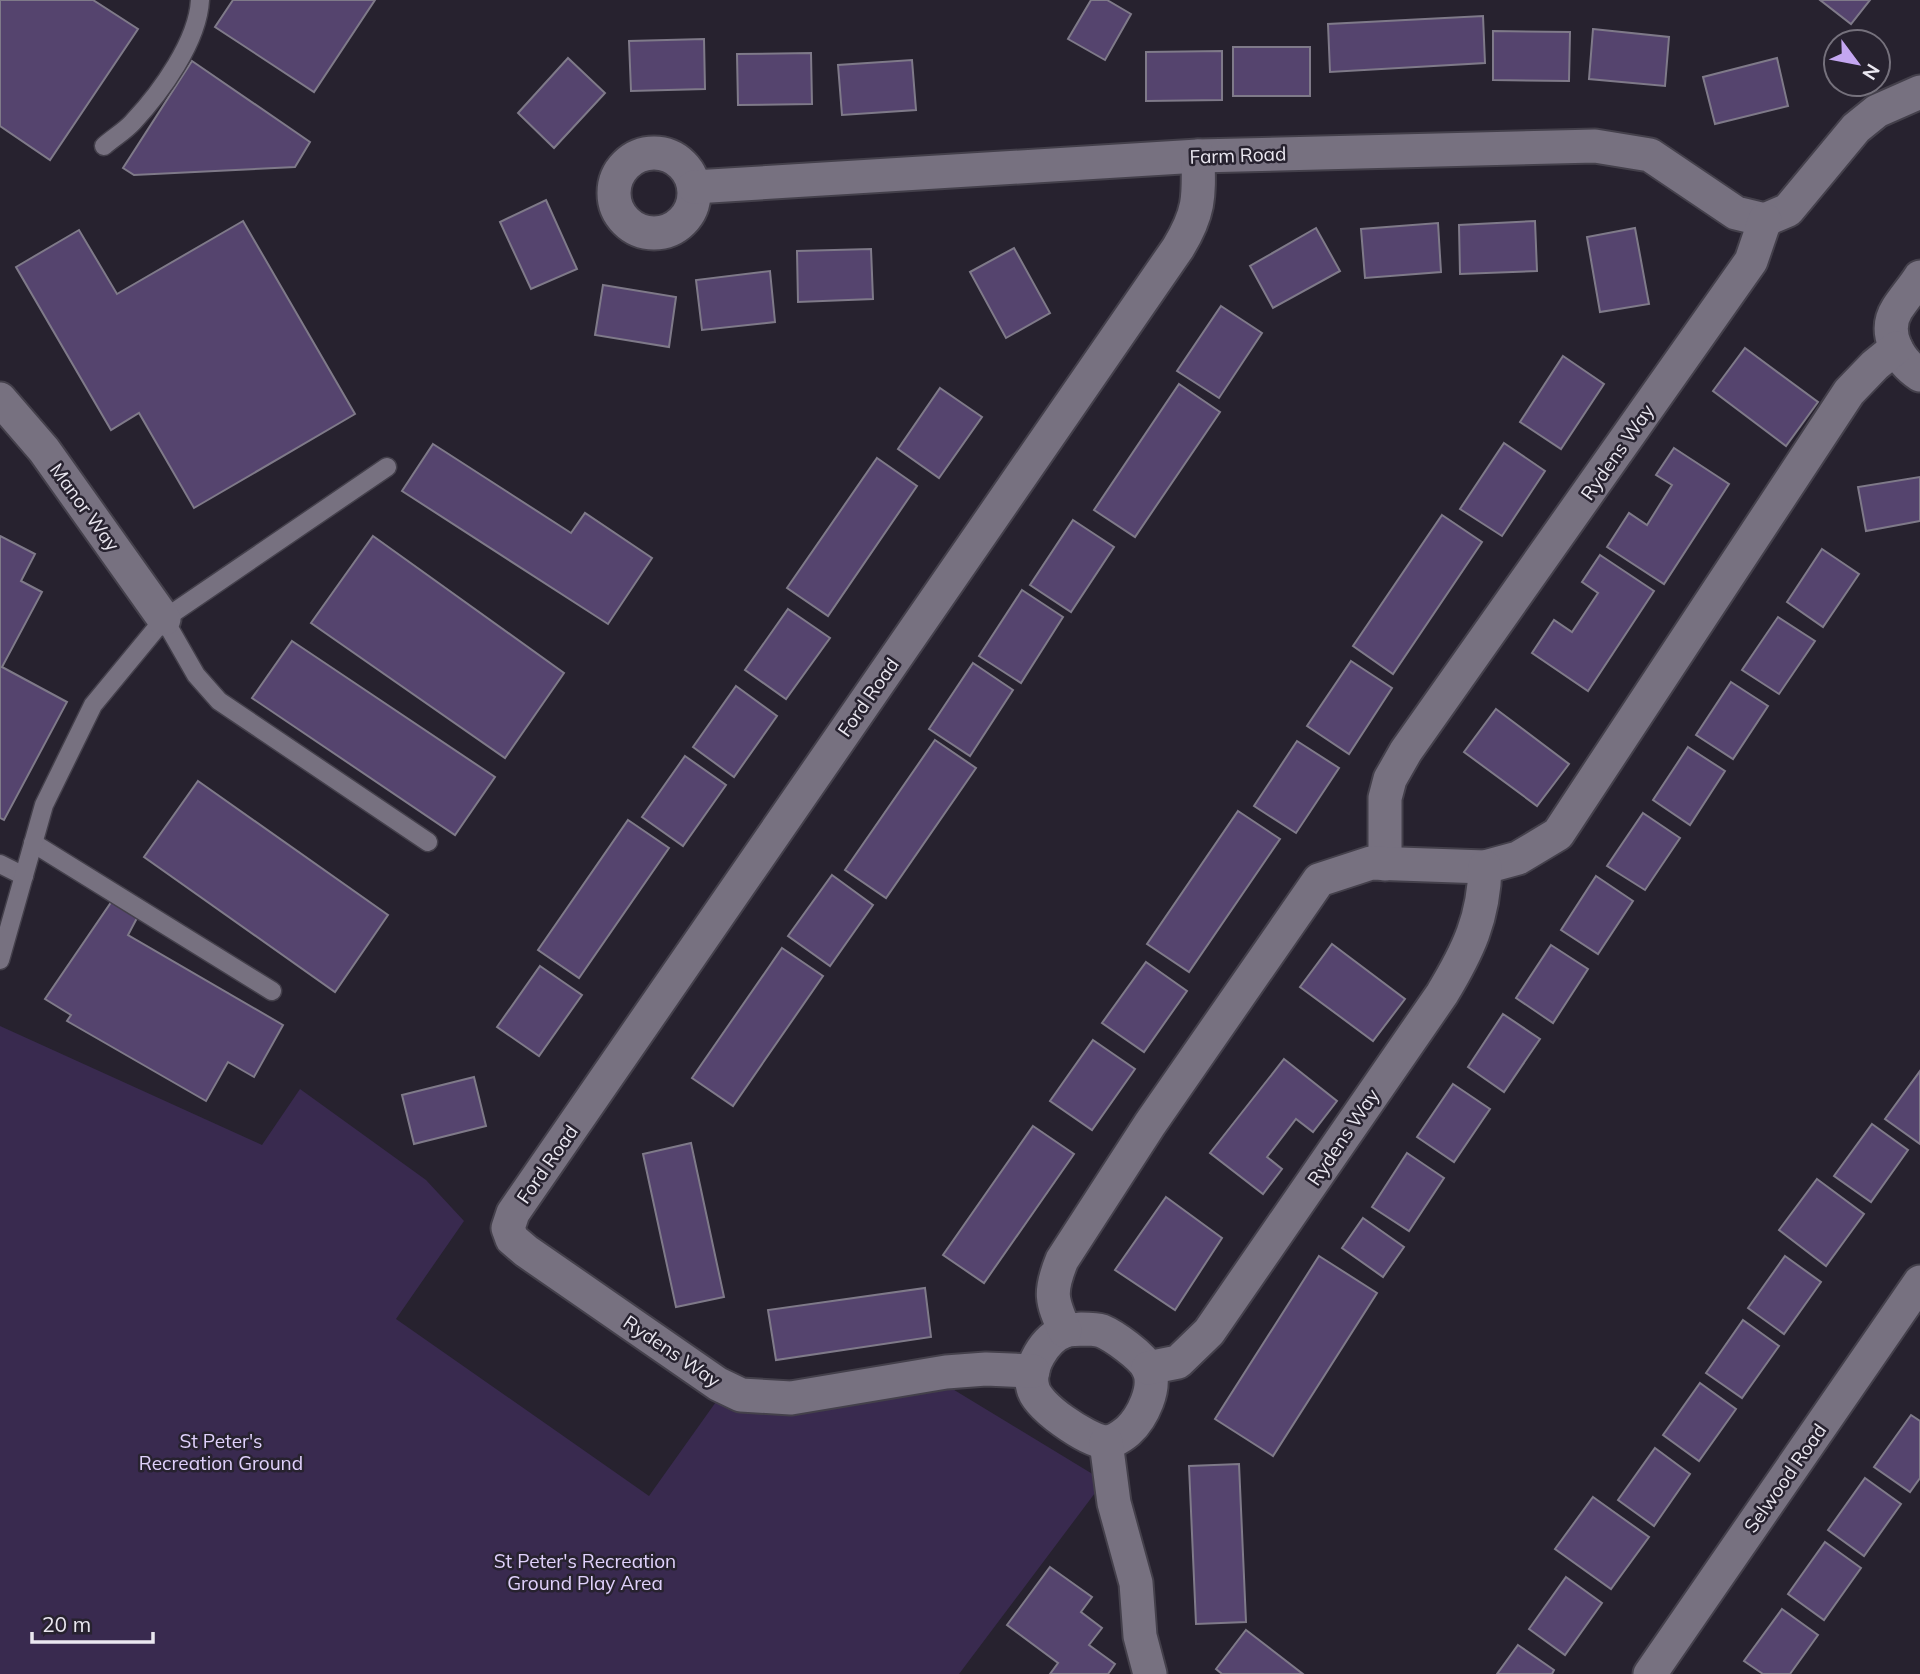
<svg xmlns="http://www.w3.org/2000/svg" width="1920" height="1674" viewBox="0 0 1920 1674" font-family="Mulish,sans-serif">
	<rect width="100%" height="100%" fill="#27222f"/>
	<polygon fill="#392a4f" points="0,1026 262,1145 300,1089 426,1180 464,1221 396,1319 649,1496 718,1399 750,1413 780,1413 946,1385 1104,1481 959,1674 0,1674"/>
	<g fill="#55446e" stroke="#7f7a89" stroke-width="2">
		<polygon points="0,0 93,0 138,29 50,160 0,126"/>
		<polygon points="233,0 375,0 314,92 215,27"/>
		<polygon points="1091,0 1107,0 1131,14 1105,60 1068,39"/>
		<polygon points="1820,0 1870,0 1851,24"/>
		<polygon points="1483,16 1485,63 1330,72 1328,24"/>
		<polygon points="1593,29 1669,37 1665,86 1589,79"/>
		<polygon points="1493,31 1570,32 1569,81 1493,80"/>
		<polygon points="704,39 705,89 631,91 629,41"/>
		<rect x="1233" y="47" width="77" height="49"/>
		<polygon points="1222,51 1222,100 1146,101 1146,52"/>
		<polygon points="811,53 812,104 738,105 737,54"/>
		<polygon points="568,58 605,93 554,148 518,113"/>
		<polygon points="1777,58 1788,106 1715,124 1703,77"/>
		<polygon points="912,60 916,110 842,115 838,65"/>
		<polygon points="192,61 310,142 295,167 134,175 123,168"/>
		<polygon points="546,200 577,269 531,289 500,222"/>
		<polygon points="243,221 355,414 194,508 139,413 111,430 16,267 79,230 117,294"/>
		<polygon points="1535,221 1537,271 1460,274 1459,225"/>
		<polygon points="1438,223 1441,272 1365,278 1361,229"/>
		<polygon points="1316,228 1340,271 1273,308 1250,266"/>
		<polygon points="1635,228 1649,304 1600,312 1587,237"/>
		<polygon points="1014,248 1050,313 1006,338 970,272"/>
		<polygon points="871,249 873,299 798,302 797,251"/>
		<polygon points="770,271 775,322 702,330 696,280"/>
		<polygon points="603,285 676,297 669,347 595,335"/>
		<polygon points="1221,306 1262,333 1219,398 1177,371"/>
		<polygon points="1745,348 1818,402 1786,446 1713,391"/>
		<polygon points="1563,356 1604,384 1561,449 1520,422"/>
		<polygon points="1179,384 1220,412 1135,537 1094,510"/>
		<polygon points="940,388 982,417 939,478 898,449"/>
		<polygon points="1504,443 1545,471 1502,536 1460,509"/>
		<polygon points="433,444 571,533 585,513 652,558 608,624 402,491"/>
		<polygon points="1674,448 1729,484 1664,584 1607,547 1629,513 1647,525 1672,485 1656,475"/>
		<polygon points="877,458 917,486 828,616 787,588"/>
		<polygon points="1920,477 1920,521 1866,531 1858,487"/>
		<polygon points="1442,515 1482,542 1393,674 1353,646"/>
		<polygon points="1073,520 1114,547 1071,612 1030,585"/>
		<polygon points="0,536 35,554 21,581 42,592 2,667 67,702 4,820 0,818"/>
		<polygon points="373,536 564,673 505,758 311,623"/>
		<polygon points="1822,549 1859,574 1823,627 1787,602"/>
		<polygon points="1600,555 1654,591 1588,691 1532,653 1554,620 1572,632 1598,593 1582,582"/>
		<polygon points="1022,590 1063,617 1021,683 979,656"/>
		<polygon points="788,609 830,638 786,699 745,670"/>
		<polygon points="1778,617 1815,641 1779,694 1742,670"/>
		<polygon points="292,641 495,777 455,835 252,698"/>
		<polygon points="1351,661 1392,688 1349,754 1307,726"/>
		<polygon points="973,663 1013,690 970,756 929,729"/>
		<polygon points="1731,682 1768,706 1733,759 1696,735"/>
		<polygon points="736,686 777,716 734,777 693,747"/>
		<polygon points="1496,709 1569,764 1537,806 1464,752"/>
		<polygon points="935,740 976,768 886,898 845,870"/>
		<polygon points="1297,741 1339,768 1296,833 1254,806"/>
		<polygon points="1688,747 1725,771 1690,825 1653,800"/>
		<polygon points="685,756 726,785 683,846 642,817"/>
		<polygon points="198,781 388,915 335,992 144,857"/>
		<polygon points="1238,811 1280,839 1189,972 1147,944"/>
		<polygon points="1643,813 1680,838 1645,890 1607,866"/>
		<polygon points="628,820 669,848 579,978 538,950"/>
		<polygon points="832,875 873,905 830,966 788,936"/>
		<polygon points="1596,876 1633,901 1598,954 1561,930"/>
		<polygon points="112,901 137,918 128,935 283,1025 254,1077 228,1062 206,1101 67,1021 71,1015 45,999"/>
		<polygon points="1332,944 1405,999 1373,1041 1300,987"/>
		<polygon points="1551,945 1588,969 1553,1023 1516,998"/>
		<polygon points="782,948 823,976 733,1106 692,1078"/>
		<polygon points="1146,962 1187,991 1144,1052 1102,1023"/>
		<polygon points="540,966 582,995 539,1056 497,1027"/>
		<polygon points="1503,1014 1540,1039 1504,1092 1468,1067"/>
		<polygon points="1093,1040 1135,1069 1092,1130 1050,1101"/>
		<polygon points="1284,1059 1337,1101 1313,1132 1296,1119 1267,1157 1282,1169 1263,1194 1210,1153"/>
		<polygon points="1920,1071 1920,1144 1885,1119"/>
		<polygon points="474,1077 486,1126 414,1144 402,1095"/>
		<polygon points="1453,1084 1490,1109 1454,1162 1417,1137"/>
		<polygon points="1872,1124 1908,1150 1871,1202 1834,1176"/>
		<polygon points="1033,1126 1074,1154 984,1283 943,1255"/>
		<polygon points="691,1143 724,1297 676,1307 643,1154"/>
		<polygon points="1407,1153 1444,1178 1409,1231 1372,1207"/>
		<polygon points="1817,1179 1864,1214 1826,1266 1779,1230"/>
		<polygon points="1166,1197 1222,1238 1175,1310 1115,1270"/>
		<polygon points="1363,1218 1404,1247 1383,1277 1342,1248"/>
		<polygon points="1319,1256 1377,1293 1273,1456 1215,1419"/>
		<polygon points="1785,1256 1821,1282 1784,1334 1748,1308"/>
		<polygon points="925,1288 931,1337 776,1360 768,1310"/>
		<polygon points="1743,1320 1779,1346 1742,1398 1706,1373"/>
		<polygon points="1700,1383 1736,1409 1699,1461 1663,1435"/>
		<polygon points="1911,1415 1920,1421 1920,1478 1910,1492 1874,1467"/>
		<polygon points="1655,1448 1690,1474 1654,1526 1618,1500"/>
		<polygon points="1239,1464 1246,1622 1196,1624 1189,1466"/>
		<polygon points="1865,1478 1901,1504 1864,1556 1828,1530"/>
		<polygon points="1593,1497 1649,1537 1611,1589 1555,1549"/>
		<polygon points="1825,1542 1861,1568 1824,1620 1788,1594"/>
		<polygon points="1050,1567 1092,1597 1081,1612 1102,1628 1089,1645 1115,1664 1108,1674 1050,1674 1058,1663 1007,1625"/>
		<polygon points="1566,1577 1602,1603 1565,1655 1529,1629"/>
		<polygon points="1782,1609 1818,1635 1790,1674 1763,1674 1744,1661"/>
		<polygon points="1246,1630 1303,1674 1222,1674 1216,1669"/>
		<polygon points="1518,1645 1554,1670 1552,1674 1497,1674"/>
	</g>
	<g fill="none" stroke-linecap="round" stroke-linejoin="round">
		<g stroke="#44404b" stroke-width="21">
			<g id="lane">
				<path d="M104 146C113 138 125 131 133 122 161 92 198 41 200 0"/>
				<polyline points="164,619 196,675 219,701 428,842"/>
				<polyline points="33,843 272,991"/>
				<polyline points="0,864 24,876"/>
				<polyline points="0,960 44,805 93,705 164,619 387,467"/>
			</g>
		</g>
		<g stroke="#44404b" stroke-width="37">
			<g id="street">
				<circle cx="654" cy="193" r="40"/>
				<polyline points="694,187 1198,156 1595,146 1650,155 1736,213 1765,220"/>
				<polyline points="1765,220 1788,210 1856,128 1877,111 1920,92"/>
				<path d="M1920 277C1913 288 1904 298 1897 309 1882 333 1899 361 1920 375"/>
				<polyline points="0,399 44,450 164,619"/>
				<polyline points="1385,864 1385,798 1390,779 1406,751 1751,261 1765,220"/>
				<path d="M1081 1329C1088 1329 1096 1329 1102 1331 1114 1336 1142 1356 1148 1368 1158 1387 1142 1418 1128 1431 1122 1436 1112 1443 1104 1442 1086 1439 1037 1407 1033 1388 1027 1368 1045 1338 1065 1331 1069 1329 1076 1330 1081 1329Z"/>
				<path d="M1065 1331C1051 1300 1049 1292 1062 1260L1150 1124 1319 880 1371 863 1485 867 1518 858 1558 834 1849 392 1875 365 1896 348"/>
				<path d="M1148 1368 1178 1362 1209 1332 1442 994C1468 951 1484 918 1485 867"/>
				<path d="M1033 1371 986 1369 946 1372 791 1398 741 1395 718 1384 526 1251 512 1239 508 1228 513 1213 1178 248C1200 212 1199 197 1198 156"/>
				<polyline points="1106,1442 1114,1503 1136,1583 1140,1636 1150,1674"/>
				<polyline points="1650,1674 1920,1282"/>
			</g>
		</g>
		<use href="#lane" stroke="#777180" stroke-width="18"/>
		<use href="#street" stroke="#777180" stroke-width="33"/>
	</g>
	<g text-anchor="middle" stroke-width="5" stroke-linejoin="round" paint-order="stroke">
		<g font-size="19" fill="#eae7f0" stroke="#27222f">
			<text transform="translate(1238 155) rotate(-2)" y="7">Farm Road</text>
			<text transform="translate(1617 452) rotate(-55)" y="7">Rydens Way</text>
			<text transform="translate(85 507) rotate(54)" y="7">Manor Way</text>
			<text transform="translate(868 697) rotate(-55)" y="7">Ford Road</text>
			<text transform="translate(1343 1137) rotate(-56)" y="7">Rydens Way</text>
			<text transform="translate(547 1164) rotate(-55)" y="7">Ford Road</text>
			<text transform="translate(672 1351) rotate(34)" y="7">Rydens Way</text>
			<text transform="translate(1785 1478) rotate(-55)" y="7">Selwood Road</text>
		</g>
		<g font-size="19" fill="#e0d1fc" stroke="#27222f">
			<text x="221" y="1448">St Peter's<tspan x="221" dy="22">Recreation Ground</tspan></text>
			<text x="585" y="1568">St Peter's Recreation<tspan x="585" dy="22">Ground Play Area</tspan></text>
		</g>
	</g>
	<g transform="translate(1857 63) rotate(122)"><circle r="33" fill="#27222f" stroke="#75717c" stroke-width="2"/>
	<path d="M0-5L12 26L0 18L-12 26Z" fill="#c4a7f1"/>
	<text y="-10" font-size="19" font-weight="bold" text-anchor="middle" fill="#eae7f0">N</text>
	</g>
	<path d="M32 1632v10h121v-10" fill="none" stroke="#eae7f0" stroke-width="3.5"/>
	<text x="42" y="1632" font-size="21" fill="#eae7f0" stroke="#27222f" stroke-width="5" paint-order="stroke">20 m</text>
</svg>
